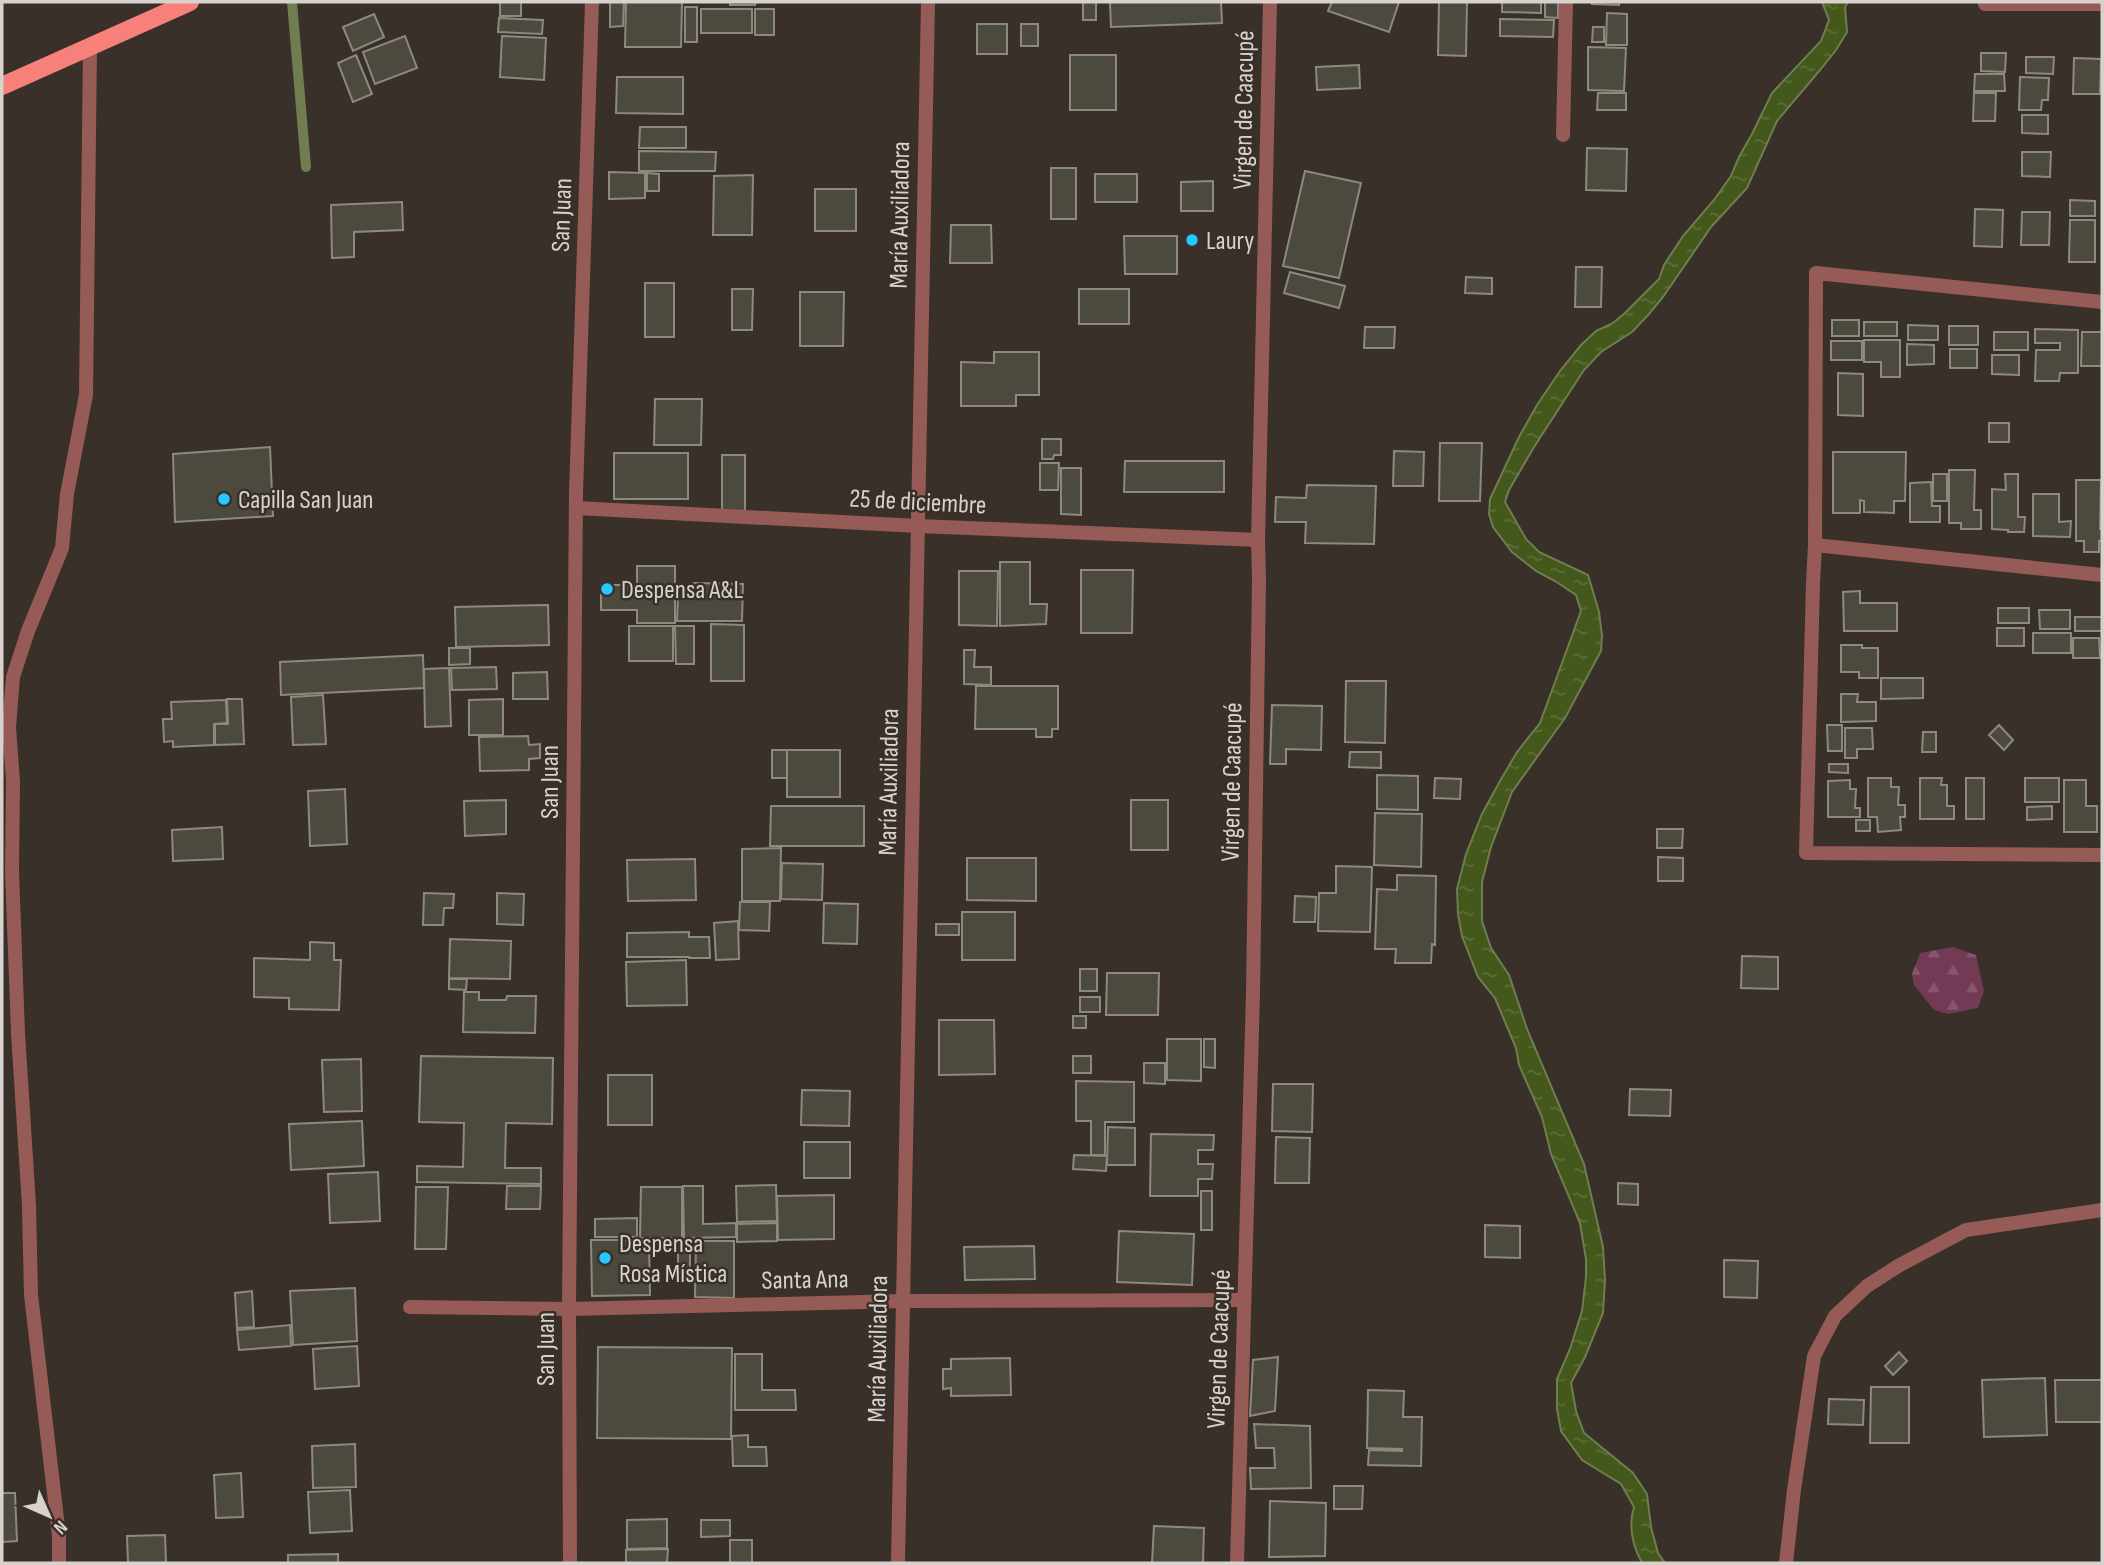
<svg xmlns="http://www.w3.org/2000/svg" width="2104" height="1565" viewBox="0 0 2104 1565" font-family="'Sofia Sans Condensed',sans-serif">
	<defs>
		<pattern id="forest-firs" width="22" height="20" patternUnits="userSpaceOnUse" patternTransform="scale(1.75)"><rect width="22" height="20" fill="#733a56"/><path d="M5 1l3.5 6h-7zM16 11l3.5 6h-7z" fill="#86566d"/></pattern>
		<pattern id="water-ripples" width="26" height="14" patternUnits="userSpaceOnUse" patternTransform="scale(1.75)"><rect width="26" height="14" fill="#43581a"/><path d="M2 4q2-2 4 0t4 0M15 11q2-2 4 0t4 0" fill="none" stroke="#5d6f3a"/></pattern>
	</defs>
	<rect width="100%" height="100%" fill="#393029"/>
	<polygon fill="url(#forest-firs)" points="1953,947 1976,955 1984,991 1978,1008 1948,1014 1934,1010 1914,985 1912,974 1920,953"/>
	<path fill="url(#water-ripples)" stroke="#707d50" stroke-width="2" d="M1822 2H1848L1845 7 1847 32 1836 50 1820 70 1777 121 1747 188 1711 227 1663 297 1649 314 1632 332 1601 352 1584 370 1534 447 1509 490 1505 502 1526 539 1539 552 1588 575 1599 612 1602 636 1601 651 1565 718 1512 792 1491 847 1482 882V921L1491 948 1509 975 1527 1029 1584 1164 1603 1247 1605 1280 1603 1313 1585 1357 1571 1383 1576 1411 1584 1433 1633 1473 1647 1494 1651 1527 1658 1553 1665 1563H1642C1633 1546 1628 1526 1634 1507L1621 1484 1582 1460 1561 1431 1557 1409V1379L1570 1349 1582 1311 1586 1277V1259L1580 1223 1551 1154 1542 1117 1519 1065 1516 1048 1495 998 1478 977 1462 936 1458 914 1457 889 1466 854 1482 814 1500 781 1517 752 1540 723 1581 611 1576 595 1555 581 1536 571 1512 552 1493 527 1489 514 1490 499 1519 437 1537 405 1560 371 1581 345 1596 331 1613 323 1625 313 1659 279 1664 265 1683 236 1714 200 1731 176 1739 157 1752 134 1772 93 1821 41 1829 20Z"/>
	<g fill="none" stroke-linecap="round" stroke-linejoin="round">
		<polyline stroke="#707d50" stroke-width="10" points="292,2 306,167"/>
	</g>
	<g fill="#4c493e" stroke="#8d897e" stroke-width="2">
		<rect x="500" y="2" width="21" height="14"/>
		<polygon points="610,2 624,2 623,26 610,27"/>
		<polygon points="626,2 682,2 681,47 625,47"/>
		<rect x="730" y="2" width="25" height="3"/>
		<rect x="1083" y="2" width="13" height="18"/>
		<polygon points="1110,2 1221,2 1222,23 1111,27"/>
		<polygon points="1332,2 1399,2 1389,32 1328,11"/>
		<polygon points="1439,2 1467,2 1466,56 1438,55"/>
		<polygon points="1502,2 1541,2 1541,13 1502,12"/>
		<polygon points="1545,2 1558,2 1558,18 1545,17"/>
		<polygon points="1592,2 1619,2 1619,5 1592,4"/>
		<rect x="685" y="7" width="12" height="35"/>
		<rect x="701" y="9" width="51" height="24"/>
		<rect x="755" y="9" width="19" height="26"/>
		<polygon points="1607,13 1627,14 1627,45 1606,45"/>
		<polygon points="374,14 384,37 353,51 343,27"/>
		<polygon points="499,18 543,20 542,34 498,32"/>
		<polygon points="1500,19 1554,20 1553,37 1500,36"/>
		<rect x="977" y="24" width="30" height="30"/>
		<rect x="1021" y="24" width="17" height="22"/>
		<polygon points="1593,27 1604,27 1604,42 1592,42"/>
		<polygon points="405,36 417,68 375,84 363,52"/>
		<polygon points="502,36 546,38 544,80 500,77"/>
		<polygon points="1588,47 1626,48 1624,91 1588,90"/>
		<polygon points="1981,53 2006,53 2005,72 1981,71"/>
		<polygon points="356,55 372,94 353,102 338,63"/>
		<rect x="1070" y="55" width="46" height="55"/>
		<polygon points="2026,57 2054,57 2053,74 2026,73"/>
		<polygon points="2074,58 2101,59 2100,94 2073,94"/>
		<polygon points="1359,65 1360,88 1317,90 1316,67"/>
		<polygon points="1975,74 2004,74 2005,91 1974,91"/>
		<polygon points="617,77 683,77 683,114 616,113"/>
		<polygon points="2020,77 2049,78 2048,100 2042,100 2041,110 2019,110"/>
		<polygon points="1598,93 1626,93 1626,110 1597,110"/>
		<polygon points="1974,93 1996,93 1995,121 1973,121"/>
		<polygon points="2022,115 2048,115 2048,134 2022,133"/>
		<polygon points="640,127 686,127 686,148 639,148"/>
		<polygon points="1587,148 1627,149 1626,191 1586,190"/>
		<polygon points="639,151 716,152 715,171 639,171"/>
		<polygon points="2022,152 2051,152 2050,177 2022,176"/>
		<rect x="1051" y="168" width="25" height="51"/>
		<polygon points="1305,171 1361,183 1339,278 1283,266"/>
		<polygon points="609,172 645,173 645,198 609,199"/>
		<polygon points="647,173 659,174 659,191 647,191"/>
		<rect x="1095" y="174" width="42" height="28"/>
		<polygon points="753,175 752,235 713,235 714,176"/>
		<polygon points="1213,181 1213,211 1181,211 1181,182"/>
		<rect x="815" y="189" width="41" height="42"/>
		<polygon points="2070,200 2095,201 2095,216 2070,216"/>
		<polygon points="402,202 403,230 354,232 354,257 332,258 331,205"/>
		<polygon points="1975,209 2003,210 2002,247 1974,246"/>
		<polygon points="2022,212 2050,212 2049,245 2021,245"/>
		<polygon points="2070,220 2095,220 2095,262 2069,262"/>
		<polygon points="951,225 991,225 992,263 950,263"/>
		<polygon points="1124,236 1177,236 1177,274 1125,274"/>
		<polygon points="1576,267 1602,267 1601,307 1575,307"/>
		<polygon points="1290,272 1345,286 1339,308 1284,293"/>
		<polygon points="1466,277 1492,278 1492,294 1465,293"/>
		<rect x="645" y="283" width="29" height="54"/>
		<polygon points="732,289 753,289 752,330 732,330"/>
		<rect x="1079" y="289" width="50" height="35"/>
		<polygon points="800,292 844,292 843,346 800,346"/>
		<rect x="1832" y="320" width="27" height="16"/>
		<rect x="1864" y="322" width="33" height="14"/>
		<polygon points="1908,325 1938,326 1938,340 1908,340"/>
		<rect x="1949" y="326" width="29" height="19"/>
		<polygon points="1365,327 1395,327 1394,348 1364,348"/>
		<polygon points="2035,329 2078,330 2078,373 2060,373 2059,381 2035,381 2036,350 2060,350 2060,343 2035,343"/>
		<rect x="1994" y="332" width="34" height="18"/>
		<polygon points="2082,332 2102,332 2102,366 2081,366"/>
		<polygon points="1864,340 1900,340 1900,377 1881,377 1881,362 1864,362"/>
		<rect x="1831" y="341" width="31" height="19"/>
		<polygon points="1907,344 1934,345 1934,364 1907,365"/>
		<rect x="1950" y="349" width="27" height="19"/>
		<polygon points="994,352 1039,352 1039,395 1016,395 1016,406 961,406 961,362 994,363"/>
		<polygon points="1992,355 2019,355 2019,375 1992,374"/>
		<polygon points="1838,373 1863,374 1863,416 1838,415"/>
		<polygon points="655,399 702,399 701,445 654,445"/>
		<rect x="1989" y="423" width="20" height="19"/>
		<polygon points="1042,439 1061,439 1061,455 1054,455 1053,459 1042,459"/>
		<polygon points="1440,443 1482,443 1480,501 1439,501"/>
		<polygon points="270,447 273,516 175,522 173,454"/>
		<polygon points="1394,451 1424,452 1423,486 1393,486"/>
		<polygon points="1833,452 1906,452 1905,501 1894,501 1894,513 1864,512 1864,501 1860,500 1860,513 1833,513"/>
		<rect x="614" y="453" width="74" height="46"/>
		<rect x="722" y="455" width="23" height="57"/>
		<polygon points="1125,461 1224,461 1224,492 1124,492"/>
		<polygon points="1040,463 1059,463 1058,490 1040,490"/>
		<polygon points="1061,468 1081,468 1081,515 1061,514"/>
		<polygon points="1949,470 1975,470 1974,510 1981,510 1981,529 1961,529 1961,523 1949,523"/>
		<rect x="1933" y="474" width="14" height="27"/>
		<polygon points="2005,474 2018,474 2018,517 2025,517 2024,532 2008,532 2008,530 1992,529 1992,489 2006,490"/>
		<polygon points="2076,480 2101,480 2100,529 2102,529 2102,541 2099,541 2099,552 2084,552 2084,541 2076,541"/>
		<polygon points="1931,482 1932,506 1940,506 1940,522 1910,522 1910,483"/>
		<polygon points="1307,485 1376,486 1374,544 1305,543 1306,522 1275,522 1276,497 1306,498"/>
		<polygon points="2033,494 2059,494 2059,522 2071,521 2070,537 2033,536"/>
		<polygon points="1000,562 1030,562 1030,604 1047,604 1046,624 1000,626"/>
		<polygon points="637,566 675,566 675,623 637,623 637,610 601,610 601,585 637,585"/>
		<polygon points="1081,570 1133,570 1132,633 1081,633"/>
		<polygon points="959,571 998,571 997,626 959,625"/>
		<polygon points="694,583 743,584 742,621 677,621 678,596 694,596"/>
		<polygon points="1860,591 1860,603 1897,603 1897,631 1844,631 1843,592"/>
		<polygon points="548,605 549,645 456,647 455,607"/>
		<rect x="1998" y="608" width="31" height="15"/>
		<polygon points="2039,610 2070,610 2070,629 2040,629"/>
		<rect x="2075" y="617" width="27" height="14"/>
		<polygon points="711,624 744,625 744,681 711,681"/>
		<rect x="629" y="626" width="44" height="35"/>
		<polygon points="675,626 694,626 694,664 676,664"/>
		<rect x="1997" y="628" width="27" height="18"/>
		<rect x="2033" y="633" width="38" height="20"/>
		<polygon points="2073,638 2099,638 2100,658 2073,658"/>
		<polygon points="1841,645 1862,645 1862,648 1878,648 1878,678 1859,678 1859,672 1841,672"/>
		<polygon points="449,648 470,648 470,664 449,665"/>
		<polygon points="964,650 975,650 974,667 991,667 991,685 964,684"/>
		<polygon points="423,655 424,688 281,695 280,662"/>
		<polygon points="496,667 497,689 452,690 451,668"/>
		<polygon points="449,668 451,726 425,727 424,669"/>
		<polygon points="547,672 548,699 513,699 513,673"/>
		<polygon points="1881,678 1923,678 1923,698 1881,699"/>
		<polygon points="1346,681 1386,681 1385,743 1345,742"/>
		<polygon points="976,686 1058,686 1058,729 1052,729 1052,737 1036,737 1036,729 975,729"/>
		<polygon points="1841,694 1858,694 1857,702 1876,702 1876,721 1841,722"/>
		<polygon points="323,695 326,744 293,745 291,697"/>
		<polygon points="227,699 242,699 244,744 215,745 215,724 228,724"/>
		<polygon points="503,699 503,735 469,735 469,700"/>
		<polygon points="226,700 227,723 214,724 214,745 173,747 173,741 164,742 163,719 172,719 171,702"/>
		<polygon points="1272,705 1322,706 1321,750 1286,749 1286,764 1270,764"/>
		<polygon points="1827,725 1842,725 1842,751 1828,751"/>
		<polygon points="1999,725 2013,740 2004,750 1989,735"/>
		<polygon points="1845,728 1872,728 1873,749 1857,749 1857,758 1845,758"/>
		<polygon points="1923,732 1936,732 1936,752 1922,752"/>
		<polygon points="528,736 529,745 540,744 540,758 529,759 529,770 480,771 479,737"/>
		<rect x="772" y="750" width="15" height="28"/>
		<rect x="787" y="750" width="53" height="47"/>
		<polygon points="1350,752 1381,752 1381,768 1349,767"/>
		<polygon points="1829,764 1848,764 1848,773 1829,772"/>
		<polygon points="1377,775 1418,776 1418,810 1377,809"/>
		<polygon points="1435,778 1461,779 1460,799 1434,798"/>
		<polygon points="1868,778 1891,778 1891,787 1899,787 1898,805 1905,805 1905,817 1900,817 1901,830 1878,832 1877,817 1868,817"/>
		<polygon points="1920,778 1942,778 1941,785 1947,785 1947,806 1954,806 1954,819 1920,819"/>
		<rect x="1966" y="778" width="18" height="41"/>
		<rect x="2025" y="778" width="34" height="24"/>
		<polygon points="1850,780 1850,789 1856,789 1855,808 1860,808 1860,817 1828,817 1828,781"/>
		<polygon points="2064,780 2086,780 2086,806 2097,806 2097,832 2064,832"/>
		<polygon points="345,789 347,844 310,846 308,791"/>
		<polygon points="506,800 506,834 465,836 464,801"/>
		<rect x="1131" y="800" width="37" height="50"/>
		<polygon points="771,806 864,806 864,846 770,846"/>
		<polygon points="2052,806 2052,819 2027,820 2027,807"/>
		<polygon points="1375,813 1422,814 1421,867 1374,865"/>
		<rect x="1856" y="820" width="14" height="11"/>
		<polygon points="222,827 223,859 173,861 172,830"/>
		<polygon points="1657,829 1683,829 1682,848 1657,848"/>
		<polygon points="781,848 780,901 742,901 742,849"/>
		<polygon points="1658,857 1683,858 1683,881 1658,881"/>
		<polygon points="967,858 1036,858 1036,901 967,900"/>
		<polygon points="695,859 696,900 628,901 627,860"/>
		<polygon points="782,863 823,864 822,900 781,899"/>
		<polygon points="1336,866 1372,867 1370,932 1318,931 1319,893 1336,893"/>
		<polygon points="1397,875 1436,876 1435,945 1432,944 1431,963 1395,963 1396,949 1375,949 1377,889 1397,890"/>
		<polygon points="424,893 454,894 453,908 444,908 443,925 423,925"/>
		<polygon points="497,893 524,894 523,925 497,924"/>
		<polygon points="1295,896 1316,897 1315,922 1294,922"/>
		<polygon points="740,902 770,902 769,931 739,930"/>
		<polygon points="824,903 858,904 857,944 823,943"/>
		<rect x="962" y="912" width="53" height="48"/>
		<polygon points="738,921 739,959 716,960 714,923"/>
		<rect x="936" y="924" width="23" height="11"/>
		<polygon points="689,932 689,937 709,937 710,958 689,958 689,957 627,957 627,933"/>
		<polygon points="450,939 511,941 510,979 449,978"/>
		<polygon points="310,942 334,943 334,960 341,960 339,1010 289,1009 289,998 254,997 254,958 310,960"/>
		<polygon points="1742,956 1778,957 1778,989 1741,988"/>
		<polygon points="686,960 687,1005 627,1006 626,962"/>
		<rect x="1080" y="969" width="17" height="22"/>
		<polygon points="1107,973 1159,973 1158,1015 1106,1015"/>
		<polygon points="449,979 467,979 466,990 449,989"/>
		<polygon points="464,992 479,992 479,1000 506,1000 507,996 536,996 535,1033 463,1032"/>
		<rect x="1080" y="997" width="20" height="15"/>
		<rect x="1073" y="1016" width="13" height="12"/>
		<polygon points="939,1020 994,1020 995,1074 939,1075"/>
		<polygon points="1167,1039 1201,1039 1201,1081 1167,1080"/>
		<polygon points="1204,1039 1215,1039 1215,1068 1204,1067"/>
		<polygon points="421,1056 553,1058 552,1124 506,1123 505,1168 541,1168 541,1184 417,1182 417,1166 463,1167 464,1123 419,1122"/>
		<rect x="1073" y="1056" width="18" height="17"/>
		<polygon points="361,1059 362,1111 324,1112 322,1060"/>
		<polygon points="1144,1063 1165,1063 1165,1084 1144,1083"/>
		<rect x="608" y="1075" width="44" height="50"/>
		<polygon points="1076,1081 1134,1082 1134,1122 1105,1122 1105,1155 1091,1155 1091,1121 1076,1121"/>
		<polygon points="1273,1084 1313,1084 1312,1132 1272,1131"/>
		<polygon points="1630,1089 1671,1090 1670,1116 1629,1115"/>
		<polygon points="802,1090 850,1091 849,1126 801,1125"/>
		<polygon points="362,1121 364,1166 291,1170 289,1124"/>
		<polygon points="1108,1127 1135,1128 1135,1165 1107,1165"/>
		<polygon points="1151,1134 1214,1135 1213,1150 1198,1150 1198,1164 1213,1164 1212,1179 1198,1179 1198,1196 1150,1196"/>
		<polygon points="1276,1137 1310,1138 1309,1183 1275,1183"/>
		<rect x="804" y="1142" width="46" height="36"/>
		<polygon points="1074,1155 1107,1156 1106,1171 1073,1169"/>
		<polygon points="378,1172 380,1221 330,1223 328,1174"/>
		<polygon points="1618,1183 1638,1184 1638,1205 1618,1204"/>
		<polygon points="776,1185 777,1221 737,1222 736,1186"/>
		<polygon points="507,1186 541,1186 540,1209 506,1209"/>
		<polygon points="683,1186 703,1186 703,1224 736,1223 736,1237 684,1238"/>
		<polygon points="416,1187 448,1187 446,1249 415,1249"/>
		<polygon points="641,1187 682,1187 682,1238 640,1238"/>
		<rect x="1201" y="1191" width="11" height="39"/>
		<polygon points="834,1195 834,1239 778,1240 777,1196"/>
		<polygon points="637,1218 637,1237 595,1237 595,1219"/>
		<polygon points="777,1223 777,1241 737,1242 737,1224"/>
		<polygon points="1485,1225 1520,1226 1520,1258 1485,1257"/>
		<polygon points="1119,1231 1194,1234 1192,1285 1117,1282"/>
		<polygon points="591,1240 649,1240 650,1295 592,1296"/>
		<polygon points="696,1241 734,1241 734,1298 695,1297"/>
		<rect x="678" y="1243" width="12" height="33"/>
		<polygon points="1034,1246 1035,1279 965,1280 964,1247"/>
		<polygon points="1724,1260 1758,1261 1757,1298 1724,1297"/>
		<polygon points="355,1288 357,1341 293,1345 290,1291"/>
		<polygon points="252,1291 254,1327 237,1328 235,1293"/>
		<polygon points="290,1325 291,1346 239,1350 237,1330"/>
		<polygon points="357,1346 359,1386 315,1389 313,1349"/>
		<polygon points="598,1347 732,1348 731,1439 597,1438"/>
		<polygon points="1899,1352 1907,1361 1893,1375 1885,1366"/>
		<polygon points="735,1354 762,1354 762,1390 795,1390 796,1410 735,1410"/>
		<polygon points="1278,1357 1275,1411 1250,1416 1253,1360"/>
		<polygon points="1010,1358 1011,1395 951,1396 951,1388 943,1389 943,1369 951,1369 951,1359"/>
		<polygon points="2045,1378 2047,1435 1984,1437 1982,1380"/>
		<polygon points="2055,1380 2102,1380 2102,1422 2056,1422"/>
		<polygon points="1871,1387 1909,1387 1909,1443 1870,1443"/>
		<polygon points="1368,1390 1404,1391 1403,1417 1422,1417 1421,1466 1368,1465 1369,1450 1402,1451 1402,1449 1367,1448"/>
		<polygon points="1829,1399 1864,1400 1863,1425 1828,1424"/>
		<polygon points="1254,1424 1310,1426 1311,1488 1251,1489 1250,1468 1275,1468 1274,1448 1256,1448"/>
		<polygon points="748,1435 748,1447 766,1447 767,1466 733,1466 732,1436"/>
		<polygon points="355,1444 356,1487 313,1488 312,1446"/>
		<polygon points="241,1473 243,1517 216,1518 214,1475"/>
		<polygon points="1334,1486 1363,1486 1362,1509 1334,1509"/>
		<polygon points="350,1490 352,1531 310,1533 308,1492"/>
		<polygon points="2,1493 15,1493 17,1541 2,1542"/>
		<polygon points="1270,1501 1326,1503 1325,1556 1269,1557"/>
		<polygon points="667,1519 667,1548 627,1549 627,1520"/>
		<polygon points="701,1520 730,1520 730,1536 701,1537"/>
		<polygon points="1154,1526 1204,1528 1203,1563 1152,1563"/>
		<polygon points="165,1535 166,1563 128,1563 127,1536"/>
		<rect x="730" y="1540" width="22" height="23"/>
		<polygon points="668,1549 667,1563 626,1563 626,1550"/>
		<polygon points="338,1554 338,1563 288,1563 288,1555"/>
	</g>
	<g fill="none" stroke-linecap="round" stroke-linejoin="round">
		<g stroke="#965b57" stroke-width="14">
			<polyline points="1985,4 2102,4"/>
			<polyline points="1563,135 1566,2"/>
			<polyline points="2102,302 1816,273 1815,545 1813,583 1806,853 2102,855"/>
			<polyline points="576,508 918,526 1258,540"/>
			<polyline points="1815,545 2102,575"/>
			<polyline points="410,1307 569,1309 903,1301 1244,1300"/>
			<polyline points="59,1563 59,1536 31,1295 29,1206 18,1033 12,871 13,781 9,727 13,677 28,631 62,548 67,494 86,395 90,47"/>
			<polyline points="570,1563 569,1309 576,493 592,2"/>
			<polyline points="898,1563 928,2"/>
			<polyline points="1237,1563 1253,993 1259,580 1258,540 1270,2"/>
			<polyline points="1786,1563 1794,1490 1814,1356 1835,1316 1867,1286 1898,1266 1966,1230 2102,1210"/>
		</g>
		<polyline stroke="#f8807a" stroke-width="18" points="2,86 190,2"/>
	</g>
	<g fill="#26c9fe" stroke="#393029" stroke-width="2.5">
		<circle cx="1192" cy="240" r="7"/>
		<circle cx="224" cy="499" r="7"/>
		<circle cx="607" cy="589" r="7"/>
		<circle cx="605" cy="1258" r="7"/>
	</g>
	<g text-anchor="middle" stroke-width="5" stroke-linejoin="round" paint-order="stroke">
		<g font-size="26" fill="#d8d2ce" stroke="#393029">
			<text transform="translate(1243 110) rotate(-89)" y="9">Virgen de Caacupé</text>
			<text transform="translate(561 215) rotate(-88)" y="9">San Juan</text>
			<text transform="translate(899 215) rotate(-89)" y="9">María Auxiliadora</text>
			<text transform="translate(918 501) rotate(3)" y="9">25 de diciembre</text>
			<text transform="translate(549 782) rotate(-90)" y="9">San Juan</text>
			<text transform="translate(888 782) rotate(-89)" y="9">María Auxiliadora</text>
			<text transform="translate(1231 782) rotate(-89)" y="9">Virgen de Caacupé</text>
			<text transform="translate(805 1279) rotate(-1)" y="9">Santa Ana</text>
			<text transform="translate(545 1349) rotate(-90)" y="9">San Juan</text>
			<text transform="translate(877 1349) rotate(-89)" y="9">María Auxiliadora</text>
			<text transform="translate(1218 1349) rotate(-88)" y="9">Virgen de Caacupé</text>
		</g>
		<g font-size="26" fill="#d8d2ce" stroke="#393029" text-anchor="start">
			<text x="1206" y="249">Laury</text>
			<text x="238" y="508">Capilla San Juan</text>
			<text x="621" y="598">Despensa A&amp;L</text>
			<text x="619" y="1252">Despensa<tspan x="619" dy="30">Rosa Mística</tspan></text>
		</g>
	</g>
	<rect width="2104" height="1565" fill="none" stroke="#d8d2ce" stroke-width="7"/>
	<g transform="translate(49 1516) rotate(135)" stroke="#393029" stroke-width="5" paint-order="stroke">
	<path d="M0-5L12 26L0 18L-12 26Z" fill="#d8d2ce"/>
	<text y="-10" font-size="19" font-weight="bold" text-anchor="middle" fill="#d8d2ce">N</text>
	</g>
</svg>
